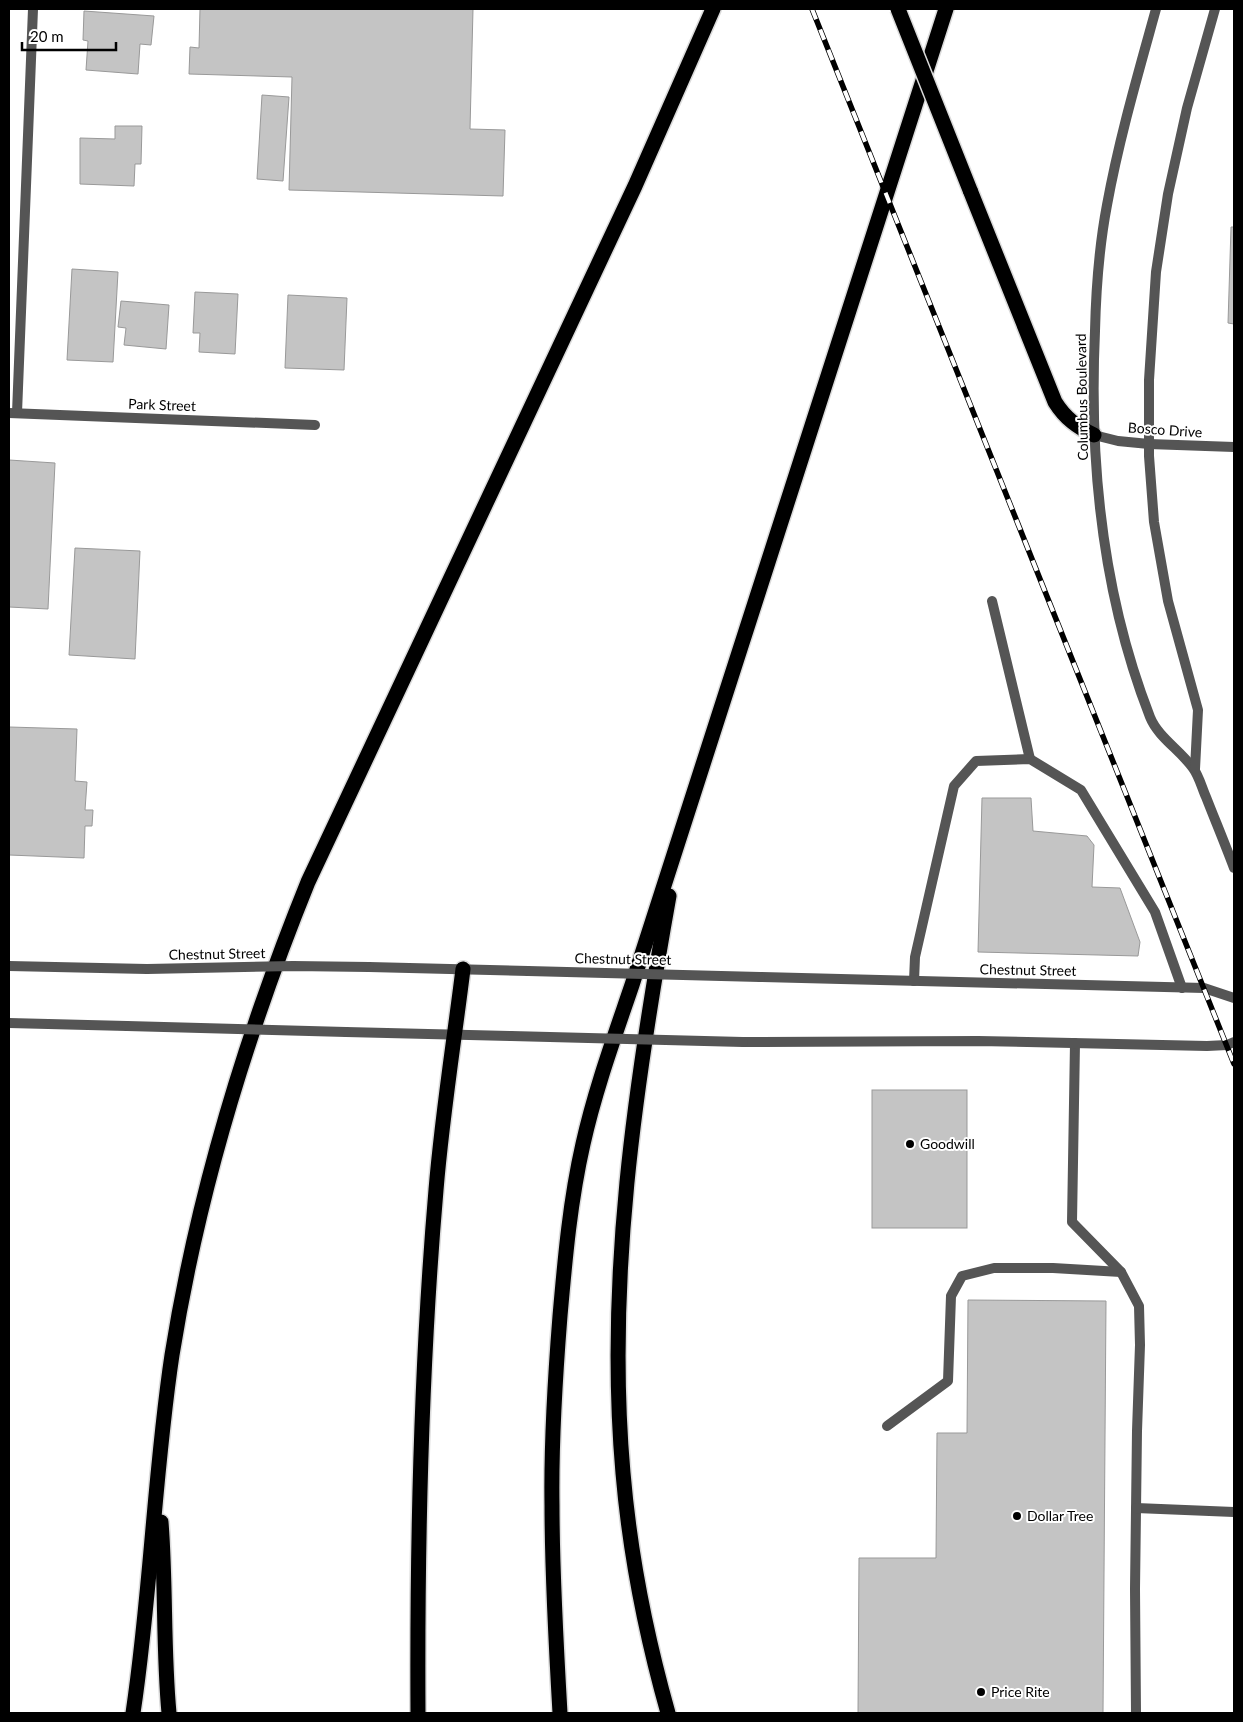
<svg xmlns="http://www.w3.org/2000/svg" width="1243" height="1722" viewBox="0 0 1243 1722" font-family="Lato,sans-serif">
	<rect width="100%" height="100%" fill="#fff"/>
	<g fill="#c4c4c4" stroke="#999">
		<polygon points="200,9 473,9 470,129 505,130 503,196 289,190 292,77 189,74 190,47 199,48"/>
		<polygon points="84,11 154,16 151,45 140,44 138,74 86,70 88,41 83,40"/>
		<polygon points="262,95 289,97 283,181 257,179"/>
		<polygon points="115,126 142,126 141,164 135,164 134,186 80,184 80,138 115,139"/>
		<polygon points="1231,227 1234,227 1234,324 1228,323"/>
		<polygon points="72,269 118,272 113,362 67,360"/>
		<polygon points="195,292 238,294 235,354 199,352 200,333 193,333"/>
		<polygon points="288,295 347,298 344,370 285,368"/>
		<polygon points="121,301 169,305 166,349 124,345 126,328 118,327"/>
		<polygon points="9,460 55,463 48,609 9,607"/>
		<polygon points="75,548 140,551 135,659 69,655"/>
		<polygon points="9,727 77,729 75,781 87,782 85,810 93,810 92,826 85,826 84,858 9,855"/>
		<polygon points="982,798 1031,798 1033,831 1087,836 1094,845 1092,887 1120,888 1140,942 1138,956 978,952"/>
		<rect x="872" y="1090" width="95" height="138"/>
		<polygon points="968,1300 1106,1301 1103,1713 858,1713 859,1558 936,1558 937,1433 967,1433"/>
	</g>
	<g fill="none" stroke-linecap="round" stroke-linejoin="round">
		<g stroke="#dbdbdb" stroke-width="18">
			<g id="motorway">
				<path d="M970 190 1055 402C1065 418 1077 427 1094 435"/>
				<path d="M161 1522C166 1585 163 1649 169 1713"/>
				<path d="M133 1713C151 1594 154 1474 172 1355 198 1192 246 1035 308 882L635 186 713 9"/>
				<path d="M418 1713C417 1539 421 1364 436 1190 442 1116 454 1042 463 969"/>
				<path d="M560 1713C556 1644 552 1575 552 1505 551 1442 555 1379 560 1316 565 1259 570 1201 583 1144 595 1090 614 1038 632 985L946 9"/>
				<path d="M668 1713C646 1635 630 1555 623 1473 606 1280 635 1086 669 896"/>
			</g>
		</g>
		<g stroke="#555" stroke-width="10">
			<polyline points="992,601 1030,759"/>
			<polyline points="914,981 915,957 954,786 976,761 1030,759 1081,790 1155,912 1182,988"/>
			<polyline points="1075,1043 1072,1222 1121,1272 1139,1306 1140,1345 1137,1431 1135,1589 1136,1713"/>
			<polyline points="887,1426 948,1381 951,1296 962,1276 994,1268 1053,1268 1121,1272"/>
			<polyline points="1136,1508 1234,1512"/>
		</g>
		<g stroke="#555" stroke-width="10">
			<polyline points="9,413 315,425"/>
			<polyline points="17,413 33,9"/>
			<polyline points="1149,444 1234,447"/>
		</g>
		<g stroke="#555" stroke-width="10">
			<path d="M1156 9C1138 74 1119 139 1107 205 1099 247 1096 289 1095 331 1089 461 1102 594 1150 717 1158 737 1180 750 1193 768 1199 776 1202 788 1206 797 1215 820 1225 844 1234 868"/>
			<polyline points="1094,435 1118,441 1149,444"/>
			<polyline points="1195,769 1198,710 1168,601 1154,522 1149,456 1149,380 1156,272 1168,194 1187,108 1215,9"/>
			<polyline points="9,966 147,969"/>
			<polyline points="369,967 528,971"/>
			<polyline points="760,977 1204,988 1234,998"/>
			<polyline points="9,1023 127,1026"/>
			<polyline points="346,1032 511,1036"/>
			<polyline points="743,1042 978,1041 1207,1046 1227,1045 1234,1042"/>
		</g>
		<use href="#motorway" stroke="#000" stroke-width="15"/>
		<g stroke="#000" stroke-width="5.5">
			<polyline id="rail" points="812,9 1234,1064"/>
		</g>
		<use href="#rail" stroke="#fff" stroke-width="4" stroke-dasharray="11" stroke-linecap="butt"/>
		<g stroke="#dbdbdb" stroke-width="18" stroke-linecap="butt">
			<polyline id="motorway-bridge" points="898,9 970,190"/>
		</g>
		<g stroke="#555" stroke-width="10">
			<polyline points="147,969 293,966 369,967"/>
			<polyline points="528,971 760,977"/>
			<polyline points="127,1026 346,1032"/>
			<polyline points="511,1036 743,1042"/>
		</g>
		<use href="#motorway-bridge" stroke="#000" stroke-width="15"/>
	</g>
	<g fill="#000" stroke="#fff" stroke-width="2">
		<circle cx="910" cy="1144" r="5"/>
		<circle cx="1017" cy="1516" r="5"/>
		<circle cx="981" cy="1692" r="5"/>
	</g>
	<g text-anchor="middle" stroke-width="4" stroke-linejoin="round" paint-order="stroke">
		<g font-size="14" fill="#000" stroke="#fff">
			<text transform="translate(1082 397) rotate(-91)" y="5">Columbus Boulevard</text>
			<text transform="translate(162 405) rotate(2)" y="5">Park Street</text>
			<text transform="translate(1165 430) rotate(4)" y="5">Bosco Drive</text>
			<text transform="translate(217 954) rotate(-1)" y="5">Chestnut Street</text>
			<text transform="translate(623 959) rotate(1)" y="5">Chestnut Street</text>
			<text transform="translate(1028 970) rotate(1)" y="5">Chestnut Street</text>
		</g>
		<g font-size="14" fill="#000" stroke="#fff" text-anchor="start">
			<text x="920" y="1149">Goodwill</text>
			<text x="1027" y="1521">Dollar Tree</text>
			<text x="991" y="1697">Price Rite</text>
		</g>
	</g>
	<rect width="1243" height="1722" fill="none" stroke="#000000" stroke-width="20"/>
	<path d="M22 42v8h94v-8" fill="none" stroke="#000000" stroke-width="2.5"/>
	<text x="30" y="42" font-size="15" fill="#000000" stroke="#ffffff" stroke-width="4" paint-order="stroke">20 m</text>
</svg>
